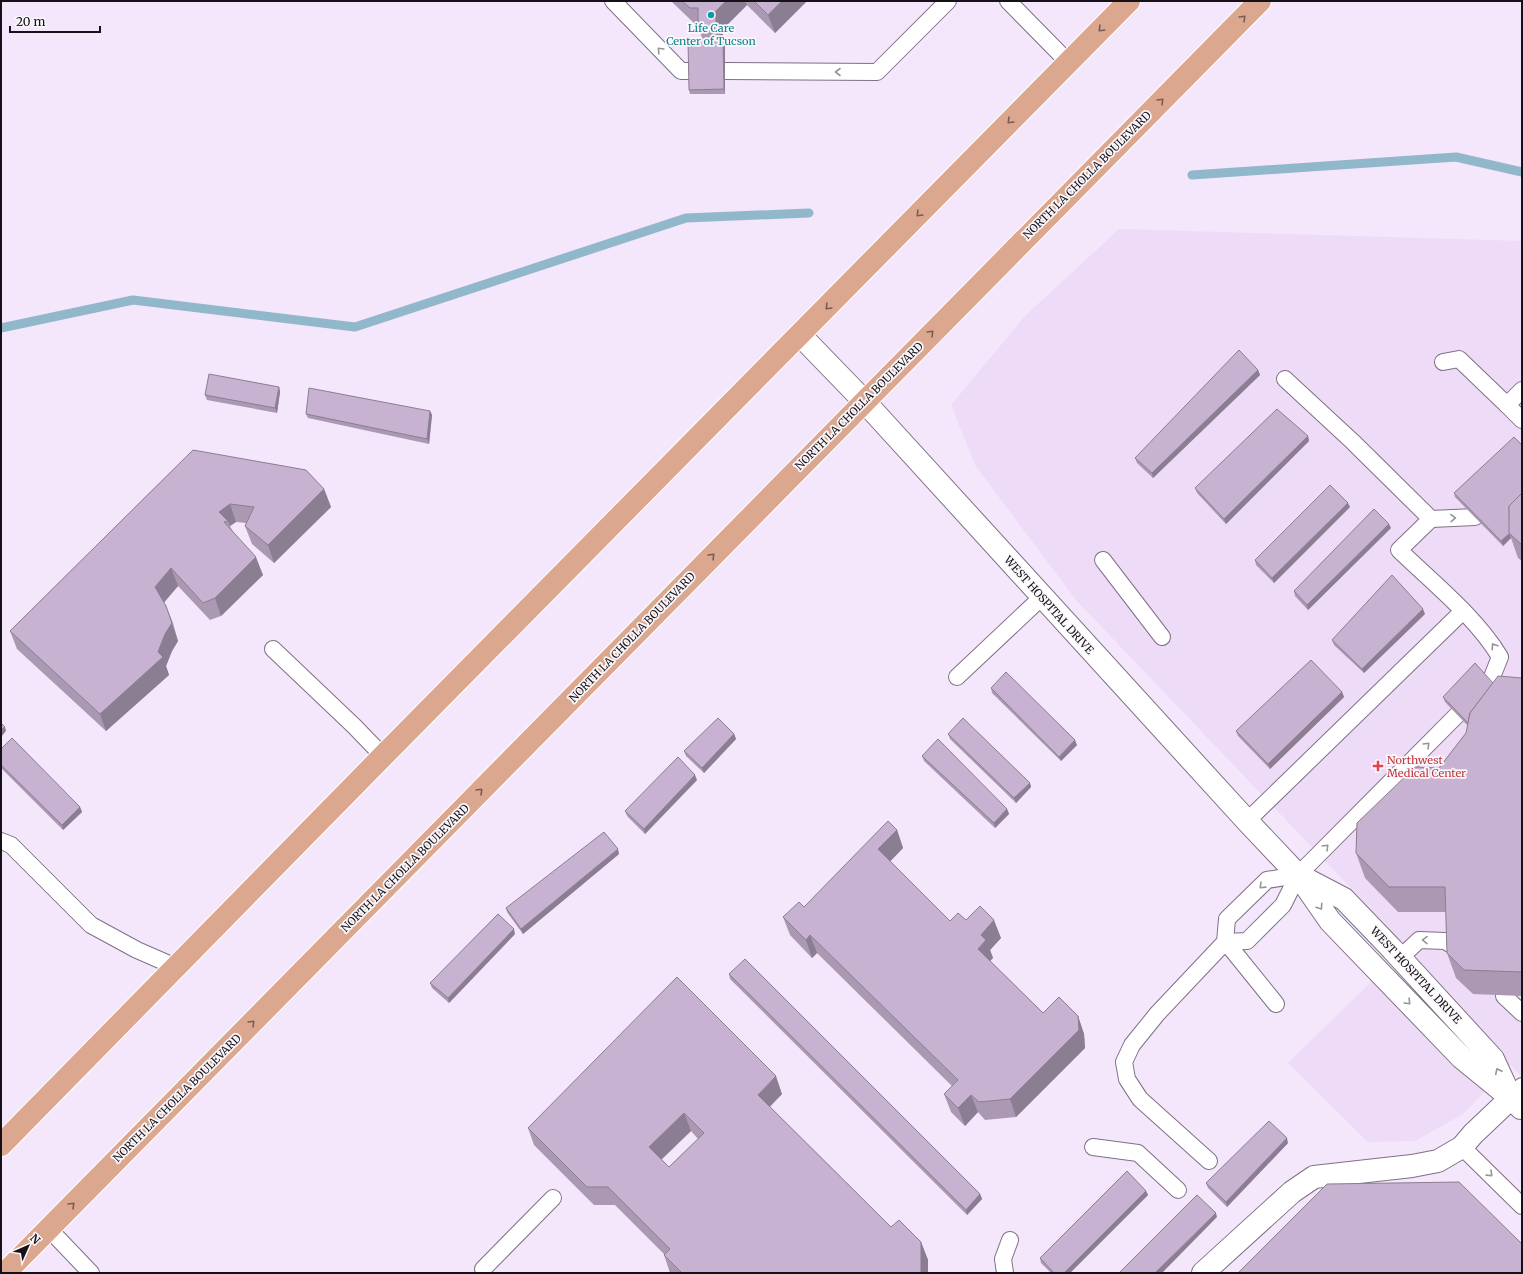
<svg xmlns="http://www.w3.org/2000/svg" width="1523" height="1274" viewBox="0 0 1523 1274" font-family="Merriweather,serif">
	<rect width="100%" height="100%" fill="#f4e6fb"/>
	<polygon fill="#eedbf7" points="1119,229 1522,241 1522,1077 1510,1065 1463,1114 1415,1141 1368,1142 1288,1063 1370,983 1392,931 1076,600 975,465 951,405 1025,316"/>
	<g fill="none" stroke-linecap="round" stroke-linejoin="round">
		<g stroke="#90b7ca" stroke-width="9">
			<polyline points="1192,175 1456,157 1522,172"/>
			<polyline points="1,328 133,300 355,327 686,218 809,213"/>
		</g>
		<g stroke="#7f7184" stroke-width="18">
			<g id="service">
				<polyline points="613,1 681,71 690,71"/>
				<polyline points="1008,1 1068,62"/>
				<polyline points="725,71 877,72 948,1"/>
				<polyline points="1443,362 1459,359 1507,405 1522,390"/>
				<path d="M1285 379 1353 442 1431 519 1399 550C1433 583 1476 617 1500 657L1490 682"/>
				<polyline points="1507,405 1522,420"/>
				<polyline points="1431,519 1475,517"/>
				<polyline points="1103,560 1162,637"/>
				<polyline points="273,649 354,726 383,756"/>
				<polyline points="957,677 1042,597"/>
				<polyline points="1247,821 1463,611"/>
				<polyline points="1,841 11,845 91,925 137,950 176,967"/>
				<polyline points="1225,942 1247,941 1283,905 1298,875 1457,715"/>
				<polyline points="1225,942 1234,952 1276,1004"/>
				<polyline points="1400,958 1419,940 1445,941 1455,947"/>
				<polyline points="1504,996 1522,1013"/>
				<polyline points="1511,1098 1522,1086"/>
				<polyline points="1093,1147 1138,1153 1178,1190"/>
				<polyline points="1462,1147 1522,1206"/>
				<polyline points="1209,1161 1140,1099 1127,1079 1124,1062 1132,1045 1157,1014 1225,942 1227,919 1267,880 1298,875"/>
				<polyline points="49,1229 91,1273"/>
				<polyline points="483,1269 553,1198"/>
				<polyline points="1005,1273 1003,1259 1010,1240"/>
			</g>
		</g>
		<g stroke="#7f7184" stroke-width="24">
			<g id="minor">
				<polyline points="800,335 864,401 1247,821 1298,875 1330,921 1462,1058 1511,1098 1493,1059 1392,949 1344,899 1298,875"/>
				<polyline points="1203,1273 1292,1192 1314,1177 1412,1166 1438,1161 1462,1147 1473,1134 1511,1098 1521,1108"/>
			</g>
		</g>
		<g stroke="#fff" stroke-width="24">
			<g id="primary">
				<polyline points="1,1145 383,756 1129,1"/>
				<polyline points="5,1273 1260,1"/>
			</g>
		</g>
		<use href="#service" stroke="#fff" stroke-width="16"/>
		<use href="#minor" stroke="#fff" stroke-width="22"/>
		<use href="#primary" stroke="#dca78f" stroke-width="22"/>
	</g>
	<g fill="#ab99b4" fill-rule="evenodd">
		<polygon points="671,1 807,1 775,33 747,5 723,29 723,41 725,45 725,94 690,94 689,90 703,41 698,26 697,26"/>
		<polygon points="1258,370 1260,375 1153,478 1137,463 1135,458"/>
		<polygon points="279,387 280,392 277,413 207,400 205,395"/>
		<polygon points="430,411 432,415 429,444 308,418 306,414"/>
		<polygon points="1308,436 1309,441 1226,524 1197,493 1195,488"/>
		<polygon points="1522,445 1522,561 1518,558 1511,538 1503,546 1455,497 1454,493"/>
		<polygon points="193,450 324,489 331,507 274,563 252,544 245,526 246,523 236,522 230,526 232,530 263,575 221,616 210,620 178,586 164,602 166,606 173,623 178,641 172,651 166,666 169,675 106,731 17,649 10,631"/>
		<polygon points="1350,507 1274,583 1256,565 1255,560"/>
		<polygon points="1391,528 1308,610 1295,596 1294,591"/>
		<polygon points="1425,614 1364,673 1334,645 1332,640"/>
		<polygon points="1522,678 1522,996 1473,994 1456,978 1447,953 1446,912 1398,912 1365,878 1356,853 1439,768 1466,733 1468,726 1445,702 1443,697 1493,683"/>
		<polygon points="991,688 1077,745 1061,761 992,693"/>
		<polygon points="1342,692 1344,697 1270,769 1238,736 1236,731"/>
		<polygon points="734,734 736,739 704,773 686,756 684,751"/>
		<polygon points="948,734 1030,783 1031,787 1016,803 950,739"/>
		<polygon points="1,749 80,807 82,812 63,830 1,768"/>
		<polygon points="922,756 1007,809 1009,814 995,828 924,761"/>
		<polygon points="697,780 645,834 627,816 625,811"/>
		<polygon points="897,830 903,848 890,862 950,921 966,920 1001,938 990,950 993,958 990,961 1043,1013 1078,1016 1084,1034 1085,1048 1016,1117 985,1120 978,1112 965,1126 951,1112 944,1094 952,1086 817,953 812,958 790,935 783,917 804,907"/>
		<polygon points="619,854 523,934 507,912 506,908"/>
		<polygon points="515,934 449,1003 432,988 430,983"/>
		<polygon points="729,974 980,1194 982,1199 967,1215 730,979"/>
		<path d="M782 1094 770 1107 891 1227 921 1242 928 1260V1273H670L664 1255V1254L615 1205H594L534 1145 528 1128ZM691 1131 698 1139 669 1167 661 1159Z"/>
		<polygon points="1288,1143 1227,1207 1208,1188 1206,1183"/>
		<polygon points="1146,1191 1148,1195 1070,1273 1051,1273 1041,1263 1040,1258"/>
	</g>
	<g fill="#8b7d92">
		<polygon points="726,1 745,1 747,5 723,29 723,41 725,45 725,94 724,89 723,46 716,28 716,11"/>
		<polygon points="782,1 807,1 775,33 768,15"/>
		<polygon points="1258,370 1260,375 1153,478 1152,473"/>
		<polygon points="279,387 280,392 277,413 275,408"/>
		<polygon points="430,411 432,415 429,444 427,439"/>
		<polygon points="1308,436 1309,441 1226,524 1224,519"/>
		<polygon points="324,489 331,507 274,563 268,545"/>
		<polygon points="1348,503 1350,507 1274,583 1272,578"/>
		<polygon points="230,504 236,522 230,526 228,521 219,512"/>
		<polygon points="1389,524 1391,528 1308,610 1307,605"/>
		<polygon points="1509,533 1511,538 1503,546 1501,541"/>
		<polygon points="256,557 263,575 221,616 215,598"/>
		<polygon points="171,568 178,586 162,605 155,587"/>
		<polygon points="166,606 178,641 172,651 166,666 169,675 106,731 100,714 158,652"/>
		<polygon points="1423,609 1425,614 1364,673 1362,669"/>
		<polygon points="1342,692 1344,697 1270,769 1268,764"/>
		<polygon points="5,727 6,731 1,737 1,730"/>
		<polygon points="734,734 736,739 704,773 702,768"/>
		<polygon points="1075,740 1077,745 1061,761 1059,757"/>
		<polygon points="695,775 697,780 645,834 644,829"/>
		<polygon points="1030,783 1031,787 1016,803 1014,798"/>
		<polygon points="80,807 82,812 63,830 62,825"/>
		<polygon points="1007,809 1009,814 995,828 994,823"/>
		<polygon points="897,830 903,848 884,867 878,849"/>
		<polygon points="618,849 619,854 523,934 521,929"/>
		<polygon points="994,920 1001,938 990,950 993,958 985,966 978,949 981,935"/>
		<polygon points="514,929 515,934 449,1003 448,998"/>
		<polygon points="810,935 817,953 812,958 806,940"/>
		<polygon points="1078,1016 1084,1034 1085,1048 1016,1117 1010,1099"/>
		<polygon points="776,1076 782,1094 764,1112 758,1095"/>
		<polygon points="971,1095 978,1112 965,1126 958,1108"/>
		<polygon points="684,1113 691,1131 656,1165 649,1147"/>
		<polygon points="1287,1138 1288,1143 1227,1207 1226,1202"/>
		<polygon points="1146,1191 1148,1195 1070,1273 1064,1273"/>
		<polygon points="980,1194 982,1199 967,1215 966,1210"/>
		<polygon points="1216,1213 1217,1217 1162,1273 1155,1273"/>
		<polygon points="921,1242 928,1260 928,1273 921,1273"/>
	</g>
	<g fill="#c7b2d1" stroke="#8b7d92" fill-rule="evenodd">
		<polygon points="682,1 726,1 716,11 716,28 698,28 698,8 690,8"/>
		<polygon points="754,1 782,1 768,15"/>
		<polygon points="723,40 724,89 689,90 688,41"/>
		<polygon points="1239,350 1258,370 1152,473 1135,458"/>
		<polygon points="209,374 279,387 275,408 205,395"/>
		<polygon points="309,388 430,411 427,439 306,414"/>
		<polygon points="1277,409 1308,436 1224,519 1195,488"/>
		<polygon points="1514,437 1522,445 1522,493 1509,506 1510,533 1501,541 1454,493"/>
		<polygon points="193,450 306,470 324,489 268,545 245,526 254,507 230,504 219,512 228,521 224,522 256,557 215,598 203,603 171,568 155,587 166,606 172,623 165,634 158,652 163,657 100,714 10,631"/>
		<polygon points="1330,485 1348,503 1272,578 1255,560"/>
		<polygon points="1522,493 1522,545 1509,533 1509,506"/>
		<polygon points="1374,509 1389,524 1307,605 1294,591"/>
		<polygon points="1392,575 1423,609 1362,669 1332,640"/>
		<polygon points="1311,660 1342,692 1268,764 1236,731"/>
		<polygon points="1475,663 1493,683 1470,713 1468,723 1443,697"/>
		<polygon points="1006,672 1075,740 1059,757 991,688"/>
		<polygon points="1498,676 1522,678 1522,972 1464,970 1447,953 1445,887 1389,887 1356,853 1357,823 1415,767 1439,768 1466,733 1470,713"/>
		<polygon points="718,718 734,734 702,768 684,751"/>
		<polygon points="963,718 1030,783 1014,798 948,734"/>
		<polygon points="1,723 5,727 1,730"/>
		<polygon points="12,738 80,807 62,825 1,765 1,749"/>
		<polygon points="938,739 1007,809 994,823 922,756"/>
		<polygon points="678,757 695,775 644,829 625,811"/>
		<polygon points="888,821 897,830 878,849 950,921 958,913 966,920 980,906 994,920 981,935 986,940 978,949 1043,1013 1059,997 1078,1016 1079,1030 1010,1099 979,1102 971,1095 958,1108 944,1094 958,1080 810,935 806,940 783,917 799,902 804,907"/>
		<polygon points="604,832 618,849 521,929 506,908"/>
		<polygon points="498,914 514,929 448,998 430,983"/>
		<polygon points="745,959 980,1194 966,1210 729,974"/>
		<path d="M677 977 776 1076 758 1095 891 1227 899 1220 921 1242V1273H682L664 1255 670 1249 608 1187H587L528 1128ZM684 1113 704 1133 669 1167 649 1147Z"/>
		<polygon points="1269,1121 1287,1138 1226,1202 1206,1183"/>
		<polygon points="1127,1171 1146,1191 1064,1273 1054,1273 1040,1258"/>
		<polygon points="1459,1182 1522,1244 1522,1273 1238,1273 1327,1184"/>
		<polygon points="1197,1195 1216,1213 1155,1273 1119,1273"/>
	</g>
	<defs><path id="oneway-chevron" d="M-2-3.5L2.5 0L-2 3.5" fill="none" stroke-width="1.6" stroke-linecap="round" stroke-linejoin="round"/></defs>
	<g stroke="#795c54">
		<use href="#oneway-chevron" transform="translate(1243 18) rotate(-45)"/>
		<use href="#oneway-chevron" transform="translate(1101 29) rotate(135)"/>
		<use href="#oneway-chevron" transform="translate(1161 101) rotate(-45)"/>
		<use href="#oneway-chevron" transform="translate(1010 121) rotate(135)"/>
		<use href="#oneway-chevron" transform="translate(919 214) rotate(135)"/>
		<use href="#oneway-chevron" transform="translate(828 307) rotate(134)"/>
		<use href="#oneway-chevron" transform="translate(931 333) rotate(-45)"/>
		<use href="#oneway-chevron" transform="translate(712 556) rotate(-46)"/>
		<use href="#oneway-chevron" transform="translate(480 791) rotate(-45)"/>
		<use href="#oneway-chevron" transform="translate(252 1023) rotate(-45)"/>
		<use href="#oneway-chevron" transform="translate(72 1205) rotate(-45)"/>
	</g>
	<g stroke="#969497">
		<use href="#oneway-chevron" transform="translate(660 50) rotate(-134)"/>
		<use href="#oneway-chevron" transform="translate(838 72) rotate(-180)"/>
		<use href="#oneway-chevron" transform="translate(1453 518) rotate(-2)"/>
		<use href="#oneway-chevron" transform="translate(1494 646) rotate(-123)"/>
		<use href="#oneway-chevron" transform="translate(1427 745) rotate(-45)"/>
		<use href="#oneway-chevron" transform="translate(1326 847) rotate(-45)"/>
		<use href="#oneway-chevron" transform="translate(1262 886) rotate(136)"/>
		<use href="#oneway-chevron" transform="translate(1320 907) rotate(56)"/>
		<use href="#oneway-chevron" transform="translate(1425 940) rotate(-179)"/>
		<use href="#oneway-chevron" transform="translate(1408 1002) rotate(46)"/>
		<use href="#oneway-chevron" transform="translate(1498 1071) rotate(-116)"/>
		<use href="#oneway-chevron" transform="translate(1490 1174) rotate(44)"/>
	</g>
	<circle fill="#0f9aa8" stroke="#fbf8fc" stroke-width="1.5" cx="711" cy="15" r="4"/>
	<path fill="#e0444e" stroke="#fbf8fc" stroke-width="1.5" d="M1376 760h4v4h4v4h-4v4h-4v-4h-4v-4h4z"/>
	<g text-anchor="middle" stroke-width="3.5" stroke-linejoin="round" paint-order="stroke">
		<g font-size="11" fill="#0d838f" stroke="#fbf8fc">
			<text x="711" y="32">Life Care<tspan x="711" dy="13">Center of Tucson</tspan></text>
		</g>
		<g font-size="11" fill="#161118" stroke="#fbf8fc">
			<text transform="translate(1087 175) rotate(-45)" y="4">NORTH LA CHOLLA BOULEVARD</text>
			<text transform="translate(859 406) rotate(-45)" y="4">NORTH LA CHOLLA BOULEVARD</text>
			<text transform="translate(1049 605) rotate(48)" y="4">WEST HOSPITAL DRIVE</text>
			<text transform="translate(632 637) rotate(-46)" y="4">NORTH LA CHOLLA BOULEVARD</text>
			<text transform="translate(405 868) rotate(-45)" y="4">NORTH LA CHOLLA BOULEVARD</text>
			<text transform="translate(1416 975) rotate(47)" y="4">WEST HOSPITAL DRIVE</text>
			<text transform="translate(177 1098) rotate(-45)" y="4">NORTH LA CHOLLA BOULEVARD</text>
		</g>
		<g font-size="11" fill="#be3a42" stroke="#fbf8fc" text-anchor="start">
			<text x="1387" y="764">Northwest<tspan x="1387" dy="13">Medical Center</tspan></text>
		</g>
	</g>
	<rect width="1523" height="1274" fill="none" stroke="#161118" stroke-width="4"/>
	<g transform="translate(28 1246) rotate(45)" stroke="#fbf8fc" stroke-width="3" paint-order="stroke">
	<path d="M0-3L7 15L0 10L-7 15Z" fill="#161118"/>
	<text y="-6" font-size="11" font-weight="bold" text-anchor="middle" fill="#161118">N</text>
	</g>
	<path d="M10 26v6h90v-6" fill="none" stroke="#161118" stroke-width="2"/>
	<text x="16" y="26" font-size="12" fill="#161118" stroke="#fbf8fc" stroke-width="3" paint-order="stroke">20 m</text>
</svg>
